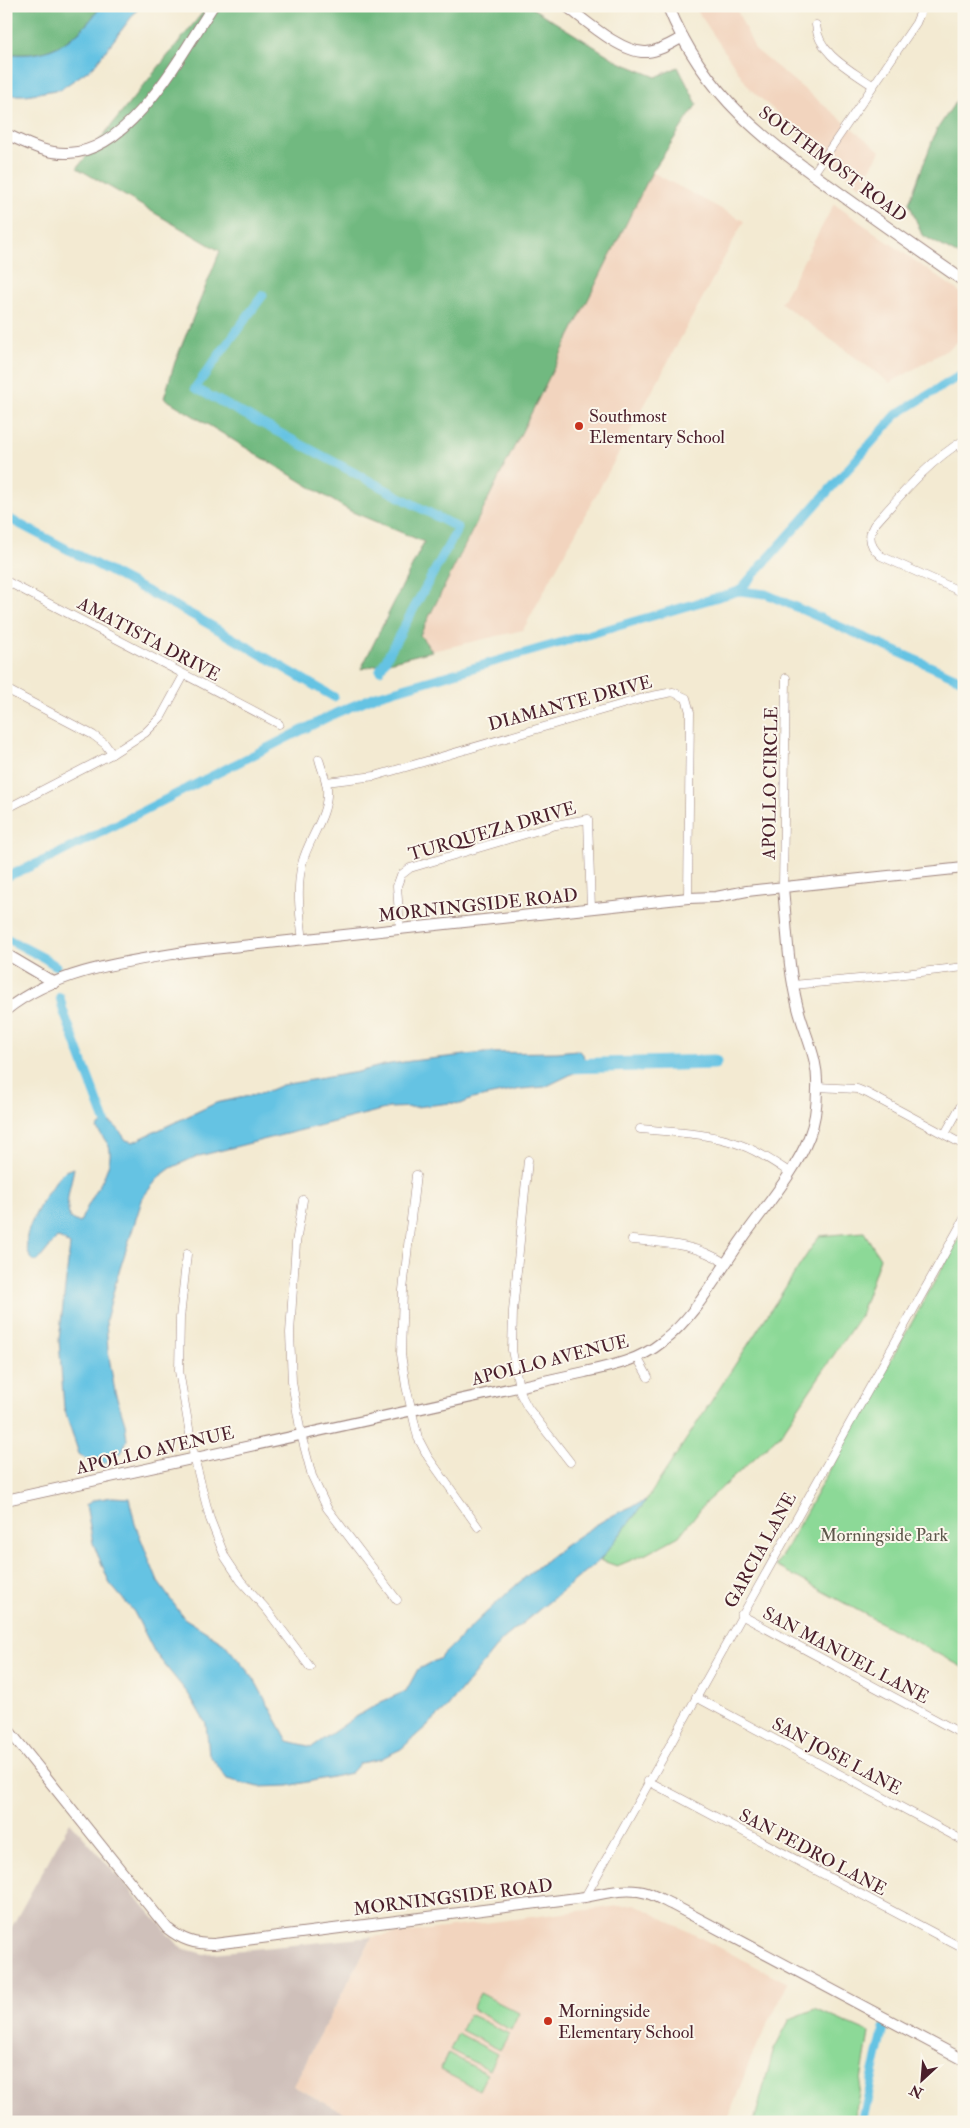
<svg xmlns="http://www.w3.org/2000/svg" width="970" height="2128" viewBox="0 0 970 2128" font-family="'IM FELL Double Pica',serif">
	<rect width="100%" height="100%" fill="#fbf7ec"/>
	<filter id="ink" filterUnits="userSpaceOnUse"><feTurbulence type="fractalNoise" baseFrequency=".02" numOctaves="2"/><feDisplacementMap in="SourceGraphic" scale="10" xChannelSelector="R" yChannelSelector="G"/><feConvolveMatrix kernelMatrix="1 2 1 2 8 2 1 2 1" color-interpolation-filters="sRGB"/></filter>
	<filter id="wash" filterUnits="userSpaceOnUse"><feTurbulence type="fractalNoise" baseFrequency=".0096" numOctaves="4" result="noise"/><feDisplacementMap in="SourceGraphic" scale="20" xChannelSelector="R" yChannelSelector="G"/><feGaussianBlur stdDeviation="1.12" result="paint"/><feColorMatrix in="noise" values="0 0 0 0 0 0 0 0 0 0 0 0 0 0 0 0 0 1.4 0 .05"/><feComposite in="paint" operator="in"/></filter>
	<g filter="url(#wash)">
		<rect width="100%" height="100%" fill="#f3ead2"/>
		<g fill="#f2d4be">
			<polygon points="694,6 735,6 755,49 880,151 861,187 750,89"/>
			<polygon points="652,172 744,221 523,630 432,651 420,635"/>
			<polygon points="834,204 964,295 964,337 947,350 890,383 781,303"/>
			<polygon points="635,1904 788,1983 750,2060 727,2122 361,2122 293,2086 372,1937"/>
		</g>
		<polygon fill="#cfc0ba" points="70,1822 181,1948 204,1954 372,1937 293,2086 361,2122 6,2122 6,1937"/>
		<g fill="#8cd997" stroke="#6b7c61">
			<polygon points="964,1229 964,1668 776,1566"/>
			<polygon points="864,1232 880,1258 860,1316 780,1435 706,1502 679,1536 646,1554 617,1566 600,1560 646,1501 819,1236"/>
			<polygon points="480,1993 519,2013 511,2030 472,2009"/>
			<polygon points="815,2009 869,2033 854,2122 754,2122 774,2049 790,2019"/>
			<polygon points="469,2014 509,2034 500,2050 461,2030"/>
			<polygon points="458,2033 497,2054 489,2070 450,2050"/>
			<polygon points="448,2053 487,2074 479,2090 440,2070"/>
		</g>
		<g fill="#71b980" stroke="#5e6c56">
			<path d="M6 6H101C86 28 65 48 38 53 28 55 17 54 6 54Z"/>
			<polygon points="208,6 529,6 619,62 656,77 678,67 697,104 652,172 420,635 432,651 361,669 424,542 350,511 164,398 175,362 220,251 77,168"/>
			<polygon points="964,89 964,258 922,235 909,203 936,131"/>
		</g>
		<g fill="#65c3e3" stroke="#587187">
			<path d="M101 6H140L93 67 61 89 26 95H6V54C17 54 28 55 38 53 65 48 86 28 101 6Z"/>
			<path d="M577 1050 583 1054 586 1067 545 1087 521 1089 472 1099 461 1104 450 1103 416 1107 389 1108 195 1157 171 1168 159 1177 143 1197 117 1278 106 1320 108 1351 115 1392 125 1423 127 1440 122 1452 104 1464 87 1460 79 1454 64 1408 59 1340 70 1245 61 1239 57 1238 38 1261H33C27 1255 25 1241 28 1232 33 1216 51 1183 64 1172 66 1170 71 1169 74 1168 71 1184 64 1202 70 1218L80 1223C87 1202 112 1173 110 1151 110 1143 100 1136 97 1128L105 1121C115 1122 121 1133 126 1140L133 1142 216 1103 263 1093 282 1085 358 1072 384 1065 411 1061 484 1053 557 1052Z"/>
			<path d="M112 1497 129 1498 135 1524 158 1582 184 1618 224 1643 254 1679 288 1741 312 1747 351 1720 381 1702 406 1691 418 1669 439 1659C495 1603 572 1526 646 1501L600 1560 502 1640 447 1708 401 1749 380 1759 360 1763 351 1773 288 1786 258 1787 227 1779 209 1754 206 1724 189 1695 155 1653 134 1612 110 1584 93 1543 86 1505 94 1500Z"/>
		</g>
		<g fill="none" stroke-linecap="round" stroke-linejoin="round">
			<g stroke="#65c3e3" stroke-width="9">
				<polyline points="263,295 195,388 458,528 380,670"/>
				<polyline points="6,517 198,618 334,697"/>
				<polyline points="739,591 897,414 964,373"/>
				<polyline points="6,877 52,857 336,713 376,696 739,591 766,594 964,681"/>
				<polyline points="6,938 44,958 56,966"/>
				<polyline points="60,997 63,1010 105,1121"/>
				<polyline points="862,2122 884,2028"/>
			</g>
			<polyline stroke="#65c3e3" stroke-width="15" points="566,1066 714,1062"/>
		</g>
	</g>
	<g filter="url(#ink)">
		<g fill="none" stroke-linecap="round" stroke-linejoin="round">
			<g stroke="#9e847e" stroke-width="9">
				<g id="minor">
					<path d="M816 25C818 54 851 70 872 85"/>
					<polyline points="813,174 916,23 923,6"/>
					<path d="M964 440C928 462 902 494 874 525 867 537 870 547 881 556L964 593"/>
					<polyline points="959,444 964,452"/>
					<polyline points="6,581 279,724"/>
					<polyline points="6,689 93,735 105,744 112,754"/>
					<polyline points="326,782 375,776 647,697 673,692 686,698 690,712 688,898"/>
					<polyline points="6,809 112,754 145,733 161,717 184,675"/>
					<polyline points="783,888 786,678"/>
					<polyline points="400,929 397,886 401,875 410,868 556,825 588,819 591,909"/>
					<path d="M303 941C300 916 296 889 302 864 308 838 329 817 327 788 326 778 321 768 319 759"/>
					<polyline points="793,985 870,978 964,967"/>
					<polyline points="817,1087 857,1089 867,1093 964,1145"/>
					<path d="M640 1129C673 1132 710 1133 741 1145 758 1151 774 1162 789 1172"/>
					<polyline points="945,1134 964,1100"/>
					<polyline points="528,1160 513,1311 512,1350 520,1393 528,1408 570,1462"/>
					<polyline points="416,1175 403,1290 401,1354 406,1386 418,1438 428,1457 478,1527"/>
					<polyline points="303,1200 296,1243 290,1333 292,1382 301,1434 312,1476 327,1508 397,1600"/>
					<path d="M632 1240C665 1243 697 1244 725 1263"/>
					<polyline points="187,1254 180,1318 179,1371 194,1457 210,1519 225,1557 241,1581 267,1610 310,1667"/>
					<polyline points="637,1357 648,1377"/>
					<polyline points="741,1615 964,1735"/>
					<polyline points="696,1697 964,1841"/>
					<polyline points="648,1781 964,1949"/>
					<polyline points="585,1897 964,1219"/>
				</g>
			</g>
			<g stroke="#9e847e" stroke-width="12">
				<g id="tertiary">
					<path d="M566 6C585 20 622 54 647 52 660 51 672 43 683 37"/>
					<path d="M6 134C26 143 46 154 68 153 131 152 182 53 213 6"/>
					<polyline points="6,954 55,983"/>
					<path d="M6 1010C56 970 124 962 185 952L688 898 716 897 747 891 964 868"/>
					<path d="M6 1500 585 1372C612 1366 640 1360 662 1342 696 1316 718 1273 743 1238 764 1208 796 1171 809 1137 815 1122 817 1105 817 1089 819 1059 805 1036 798 1008 788 970 787 928 783 888"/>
					<path d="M6 1727 167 1928C182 1940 194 1944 214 1944L585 1897C604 1893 628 1887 647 1893 656 1896 664 1901 673 1905L964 2060"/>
				</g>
			</g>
			<g stroke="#9e847e" stroke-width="13">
				<path id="secondary" d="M668 6C705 98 769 143 846 198 885 226 925 254 964 281"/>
			</g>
			<use href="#minor" stroke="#fff" stroke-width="8"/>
			<use href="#tertiary" stroke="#fff" stroke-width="10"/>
			<use href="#secondary" stroke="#fff" stroke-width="11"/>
		</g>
	</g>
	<g fill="#c8321e" stroke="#fbf7ec" stroke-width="2">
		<circle cx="579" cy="426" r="5"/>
		<circle cx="548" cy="2021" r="5"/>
	</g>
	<g text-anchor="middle" stroke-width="4" stroke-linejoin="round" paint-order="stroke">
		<g font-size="18" fill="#4a1f2b" stroke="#fbf7ec">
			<text transform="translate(833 164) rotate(37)" y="6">SOUTHMOST ROAD</text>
			<text transform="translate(149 639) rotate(28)" y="6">AMATISTA DRIVE</text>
			<text transform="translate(570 703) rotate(-15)" y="6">DIAMANTE DRIVE</text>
			<text transform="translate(770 783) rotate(-89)" y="6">APOLLO CIRCLE</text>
			<text transform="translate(492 831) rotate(-16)" y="6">TURQUEZA DRIVE</text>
			<text transform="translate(478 905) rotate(-6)" y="6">MORNINGSIDE ROAD</text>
			<text transform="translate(550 1360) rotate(-14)" y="6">APOLLO AVENUE</text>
			<text transform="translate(155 1450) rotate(-13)" y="6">APOLLO AVENUE</text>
			<text transform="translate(760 1550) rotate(-61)" y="6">GARCIA LANE</text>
			<text transform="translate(846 1655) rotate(28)" y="6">SAN MANUEL LANE</text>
			<text transform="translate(837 1756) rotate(28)" y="6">SAN JOSE LANE</text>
			<text transform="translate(813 1852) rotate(28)" y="6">SAN PEDRO LANE</text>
			<text transform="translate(453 1897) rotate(-7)" y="6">MORNINGSIDE ROAD</text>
		</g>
		<g font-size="18" fill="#4a1f2b" stroke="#fbf7ec" text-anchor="start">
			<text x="589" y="422">Southmost<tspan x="589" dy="21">Elementary School</tspan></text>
			<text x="558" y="2017">Morningside<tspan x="558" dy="21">Elementary School</tspan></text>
		</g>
		<g font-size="18" fill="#5e574b" stroke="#fbf7ec">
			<text x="884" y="1541">Morningside Park</text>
		</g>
	</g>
	<rect width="970" height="2128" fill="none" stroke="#fbf7ec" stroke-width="25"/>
	<g transform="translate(922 2080) rotate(206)" stroke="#fbf7ec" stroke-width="4" paint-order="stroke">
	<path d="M0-4L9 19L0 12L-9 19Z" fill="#4a1f2b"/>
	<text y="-8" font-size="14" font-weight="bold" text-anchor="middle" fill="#4a1f2b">N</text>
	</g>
</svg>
